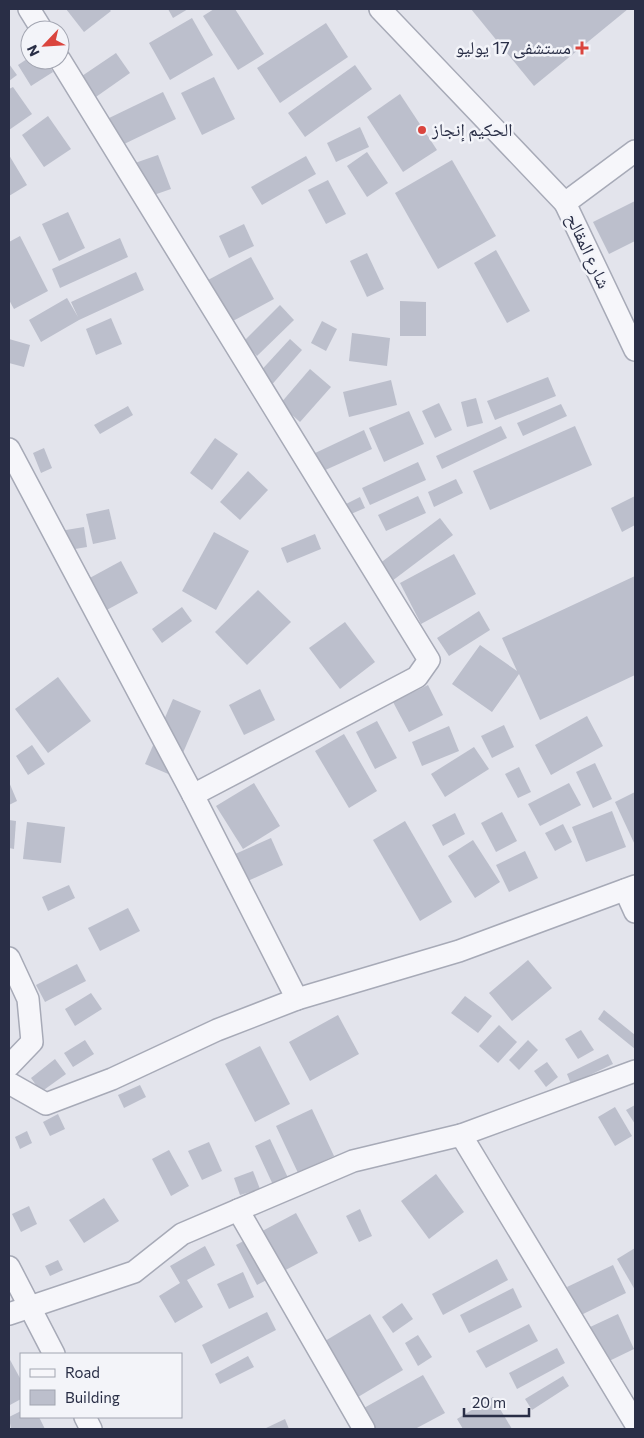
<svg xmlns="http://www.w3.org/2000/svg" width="644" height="1438" viewBox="0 0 644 1438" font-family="Commissioner,'Noto Naskh Arabic',sans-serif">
	<rect width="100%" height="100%" fill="#e3e4ec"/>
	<g fill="#bcbfcc">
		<polygon points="66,9 109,9 111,11 84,32"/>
		<polygon points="168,9 188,9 173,18"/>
		<polygon points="214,9 235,9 264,54 238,70 203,16"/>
		<polygon points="471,9 628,9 534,86"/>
		<polygon points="192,18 213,55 170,80 149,43"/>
		<polygon points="326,23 348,57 280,103 257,68"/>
		<polygon points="116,53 130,73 93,99 79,78"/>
		<polygon points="30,57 30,60 46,60 53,72 31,86 18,65"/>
		<polygon points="9,64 17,75 9,81"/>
		<polygon points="355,65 372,89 305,137 288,113"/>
		<polygon points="214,77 235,119 202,135 181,93"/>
		<polygon points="13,87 32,114 9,130 9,89"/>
		<polygon points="163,92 176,119 120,146 107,119"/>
		<polygon points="400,94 437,150 403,172 367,117"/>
		<polygon points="48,116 71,149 44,167 22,135"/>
		<polygon points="360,127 369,147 336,162 327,143"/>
		<polygon points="367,152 388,183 367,197 347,166"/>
		<polygon points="9,155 27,185 9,196"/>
		<polygon points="158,155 171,189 148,197 135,163"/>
		<polygon points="306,156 316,174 262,205 251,187"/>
		<polygon points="452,160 496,236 438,269 395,193"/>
		<polygon points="328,180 346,214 326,224 308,190"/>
		<polygon points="635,201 635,241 609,254 593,222"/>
		<polygon points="68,212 85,248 59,261 42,224"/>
		<polygon points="244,224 254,246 229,258 219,236"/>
		<polygon points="20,236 48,291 14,309 9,300 9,242"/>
		<polygon points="120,238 128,257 60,288 52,269"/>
		<polygon points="496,250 530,311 507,323 474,263"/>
		<polygon points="367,253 384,289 367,297 350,261"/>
		<polygon points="251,257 274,299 231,322 208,280"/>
		<polygon points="136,272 144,290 79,320 41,342 29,320 67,298 78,317 71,302"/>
		<polygon points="400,301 426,302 426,336 400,336"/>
		<polygon points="280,305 294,320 257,356 243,342"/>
		<polygon points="111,318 122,344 96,355 86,329"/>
		<polygon points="322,321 337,329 326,351 311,343"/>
		<polygon points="352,333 390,338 387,366 349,361"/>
		<polygon points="9,339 30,345 24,367 9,363"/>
		<polygon points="290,339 302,350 269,388 256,376"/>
		<polygon points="310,369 331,387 300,422 280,404"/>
		<polygon points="548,377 556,396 495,420 487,401"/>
		<polygon points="391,380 397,405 349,417 343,392"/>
		<polygon points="476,398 483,423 467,427 461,402"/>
		<polygon points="439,403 452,430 435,438 422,411"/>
		<polygon points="561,404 567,416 523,436 517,423"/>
		<polygon points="128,406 133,415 100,434 94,425"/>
		<polygon points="409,411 424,444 384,462 369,428"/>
		<polygon points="501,426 507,438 442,469 436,456"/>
		<polygon points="575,426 592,465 490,510 473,471"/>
		<polygon points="364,430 372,449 321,472 313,454"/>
		<polygon points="215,438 238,454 212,490 190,473"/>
		<polygon points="44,448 52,468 41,473 33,453"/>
		<polygon points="418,462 426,480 370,505 362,488"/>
		<polygon points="248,471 268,490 240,520 220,502"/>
		<polygon points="456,479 463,493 434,507 428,492"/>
		<polygon points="418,496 426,513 386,531 378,515"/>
		<polygon points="635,496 635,525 622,532 611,508"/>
		<polygon points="360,497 365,508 351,514 346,504"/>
		<polygon points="109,509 116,539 93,544 86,514"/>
		<polygon points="440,518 453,535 392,581 379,564"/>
		<polygon points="84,527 87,547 63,551 60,531"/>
		<polygon points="214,532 249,551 216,610 182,591"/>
		<polygon points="315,534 321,549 287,563 281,548"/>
		<polygon points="454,554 476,594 421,624 400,583"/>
		<polygon points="121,561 138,593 92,618 75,586"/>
		<polygon points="635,576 635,675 540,720 519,674 492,712 452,684 480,645 517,671 502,638"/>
		<polygon points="258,590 291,622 247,665 215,632"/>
		<polygon points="182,607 192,621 162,643 152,629"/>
		<polygon points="479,611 490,630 449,656 437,638"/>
		<polygon points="345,622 375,662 340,689 309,648"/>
		<polygon points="58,677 91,721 48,753 15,709"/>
		<polygon points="428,685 443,715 409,732 393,702"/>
		<polygon points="260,689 275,720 244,735 229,705"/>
		<polygon points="173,699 201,711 173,776 145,764"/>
		<polygon points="587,716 603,746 551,775 535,745"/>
		<polygon points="377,721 397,758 375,769 356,732"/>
		<polygon points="504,725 514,747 492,758 481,736"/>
		<polygon points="449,726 459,751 422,766 412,742"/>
		<polygon points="344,734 377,791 349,808 315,751"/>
		<polygon points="32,745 45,764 28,775 16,756"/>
		<polygon points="474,747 489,769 445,797 431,774"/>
		<polygon points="595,763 612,799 593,808 576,772"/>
		<polygon points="519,767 531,792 518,798 505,774"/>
		<polygon points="9,782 17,801 9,805"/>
		<polygon points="254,783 280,826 243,849 216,806"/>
		<polygon points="569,783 581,805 540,826 528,804"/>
		<polygon points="635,792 635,845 615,802"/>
		<polygon points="612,811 626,847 586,862 572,827"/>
		<polygon points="502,812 517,841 496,852 481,823"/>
		<polygon points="455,813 465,834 443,846 432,825"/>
		<polygon points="9,820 16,821 14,849 9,848"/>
		<polygon points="405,821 452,902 420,921 373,840"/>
		<polygon points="27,822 65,827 61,863 23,859"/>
		<polygon points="563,824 572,842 555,851 545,833"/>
		<polygon points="271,838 283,865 228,890 215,863"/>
		<polygon points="473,840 500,882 475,898 448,856"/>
		<polygon points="525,851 538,878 509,892 496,865"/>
		<polygon points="69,885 75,898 48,911 42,897"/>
		<polygon points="128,908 140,931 100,951 88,928"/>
		<polygon points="528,960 552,988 512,1021 489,993"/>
		<polygon points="77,964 86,981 45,1002 36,985"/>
		<polygon points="91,993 102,1009 75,1026 65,1009"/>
		<polygon points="465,996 492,1016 478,1033 451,1013"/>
		<polygon points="604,1010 635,1035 635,1049 598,1019"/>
		<polygon points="338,1015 359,1054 310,1081 289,1042"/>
		<polygon points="499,1025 517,1042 498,1063 479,1046"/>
		<polygon points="581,1030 594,1050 578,1059 565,1039"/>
		<polygon points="85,1040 94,1054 73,1067 64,1053"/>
		<polygon points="528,1040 538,1050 519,1070 509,1060"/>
		<polygon points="260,1046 290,1104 255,1122 225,1064"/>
		<polygon points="608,1054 613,1064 571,1084 567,1074"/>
		<polygon points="55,1059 66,1074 41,1092 31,1078"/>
		<polygon points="547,1062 558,1077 546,1087 534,1071"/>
		<polygon points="140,1085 146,1097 124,1108 118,1095"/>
		<polygon points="635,1105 635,1124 626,1110"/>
		<polygon points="615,1107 632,1136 615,1146 598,1117"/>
		<polygon points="312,1109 334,1156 298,1173 276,1126"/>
		<polygon points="58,1114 65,1129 50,1136 43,1122"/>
		<polygon points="27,1131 32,1143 20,1149 15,1137"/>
		<polygon points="270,1139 289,1180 274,1187 255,1146"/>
		<polygon points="209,1142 222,1171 202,1180 188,1151"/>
		<polygon points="169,1150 189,1186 171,1196 152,1159"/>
		<polygon points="253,1171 260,1189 240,1195 234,1178"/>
		<polygon points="436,1174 464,1212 429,1239 401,1201"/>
		<polygon points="104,1198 119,1221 84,1243 69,1220"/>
		<polygon points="29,1206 37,1224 21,1232 12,1214"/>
		<polygon points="360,1209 372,1236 359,1242 346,1216"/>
		<polygon points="296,1213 318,1253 257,1285 236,1245"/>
		<polygon points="205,1246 215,1265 187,1280 203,1307 175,1323 159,1296 180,1283 170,1266"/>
		<polygon points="635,1248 635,1290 617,1259"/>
		<polygon points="497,1259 508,1280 443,1315 432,1294"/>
		<polygon points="58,1260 63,1270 50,1276 45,1266"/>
		<polygon points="613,1265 626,1293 581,1315 567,1287"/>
		<polygon points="243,1272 254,1297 229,1309 217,1284"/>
		<polygon points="513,1288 522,1307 469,1333 460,1315"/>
		<polygon points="402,1303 413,1319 393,1333 382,1317"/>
		<polygon points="267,1312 276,1330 211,1364 202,1345"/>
		<polygon points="370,1314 403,1370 348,1403 315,1347"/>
		<polygon points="618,1314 634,1349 605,1363 588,1328"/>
		<polygon points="529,1324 538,1341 486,1368 476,1351"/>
		<polygon points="418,1335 432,1357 418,1366 405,1343"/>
		<polygon points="557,1348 565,1363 517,1389 509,1373"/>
		<polygon points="248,1356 254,1367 220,1384 215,1374"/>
		<polygon points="9,1358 21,1380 21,1399 10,1405"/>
		<polygon points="423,1375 445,1413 415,1429 364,1429 355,1413"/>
		<polygon points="563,1376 569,1386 532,1410 525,1399"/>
		<polygon points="493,1397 512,1429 463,1429 457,1419"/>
		<polygon points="21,1411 21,1417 39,1417 45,1429 11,1429 9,1417"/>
		<polygon points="285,1419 289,1429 264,1429"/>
	</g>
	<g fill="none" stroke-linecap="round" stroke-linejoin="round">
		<g stroke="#a7aab7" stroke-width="24">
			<g id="street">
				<polyline points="29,9 42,30"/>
				<polyline points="380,9 565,203"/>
				<polyline points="60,60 429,660 417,677 193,795"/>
				<polyline points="635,151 565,203 635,350"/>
				<polyline points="9,449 193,795 297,999"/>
				<polyline points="625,890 635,912"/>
				<polyline points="9,958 28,999 32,1042 9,1066"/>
				<polyline points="9,1083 46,1104 112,1079 217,1030 297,999 459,951 635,886"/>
				<polyline points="461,1135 635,1071"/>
				<polyline points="238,1210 364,1429"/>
				<polyline points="9,1267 54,1354"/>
				<polyline points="9,1314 134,1272 182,1234 353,1161 461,1135 635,1423"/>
				<polyline points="85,1417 91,1429"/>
			</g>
		</g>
		<use href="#street" stroke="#f6f6fa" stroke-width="21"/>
	</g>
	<g fill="#da453e" stroke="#f3f4f9" stroke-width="2">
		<path d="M579.5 40.5h5v5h5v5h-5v5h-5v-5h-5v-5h5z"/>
		<circle cx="422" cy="130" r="5"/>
	</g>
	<g text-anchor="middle" stroke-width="5" stroke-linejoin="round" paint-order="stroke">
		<g font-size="18" fill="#292e46" stroke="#f3f4f9" text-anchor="end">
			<text x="571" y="54">مستشفى 17 يوليو</text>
			<text x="432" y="136" text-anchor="start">الحكيم إنجاز</text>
		</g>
		<g font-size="18" fill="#292e46" stroke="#f3f4f9">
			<text transform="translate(588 251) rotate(65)" y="6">شارع المقالح</text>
		</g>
	</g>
	<rect width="644" height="1438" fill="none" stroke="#292e46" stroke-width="20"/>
	<rect x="20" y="1353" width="162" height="65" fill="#f3f4f9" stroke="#a2a5b1"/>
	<rect x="30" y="1369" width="25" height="8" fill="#f6f6fa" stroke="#a2a5b1"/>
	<text x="65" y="1378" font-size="15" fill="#292e46">Road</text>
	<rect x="30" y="1390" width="25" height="15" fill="#bcbfcc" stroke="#a2a5b1"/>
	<text x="65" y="1403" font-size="15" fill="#292e46">Building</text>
	<g transform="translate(45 45) rotate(245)"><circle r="24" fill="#f3f4f9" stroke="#a2a5b1"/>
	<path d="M0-4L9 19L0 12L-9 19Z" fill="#da453e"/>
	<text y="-8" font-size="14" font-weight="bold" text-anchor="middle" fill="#292e46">N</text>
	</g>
	<path d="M464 1408v8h65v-8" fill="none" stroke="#292e46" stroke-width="2.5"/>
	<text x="472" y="1408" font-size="15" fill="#292e46" stroke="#f3f4f9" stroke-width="4" paint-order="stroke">20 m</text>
</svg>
